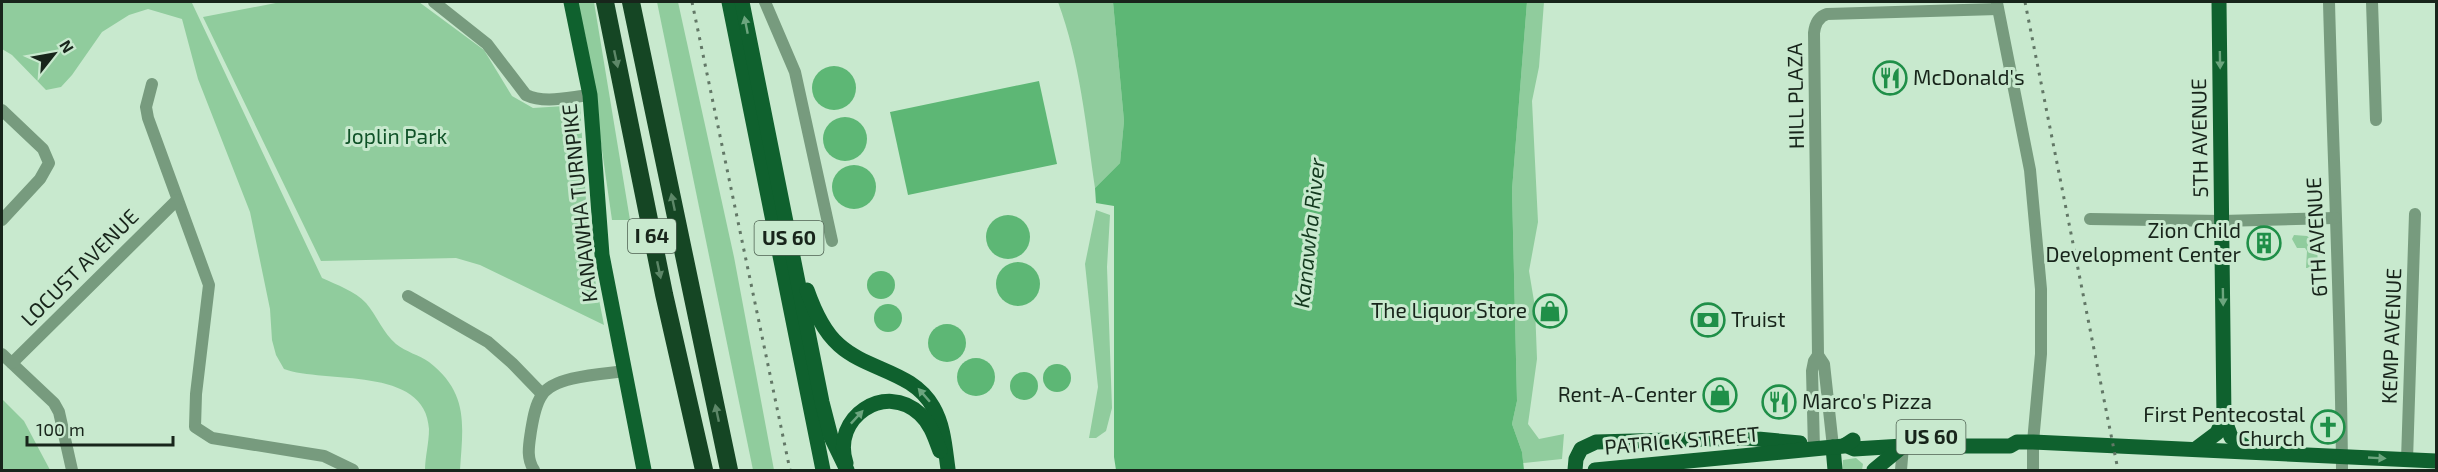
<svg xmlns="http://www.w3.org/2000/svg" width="2438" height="472" viewBox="0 0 2438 472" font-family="'Exo 2',sans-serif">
	<rect width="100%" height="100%" fill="#c8e9ce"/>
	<g fill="#90cc9d">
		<path d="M2 2H202L192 3 322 278C337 285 355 291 366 303 377 316 383 333 396 344 406 352 419 355 429 362 469 393 463 425 460 470H425C425 457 429 443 429 429 426 365 324 384 284 369L276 355 272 340 270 309 250 212 198 79 182 19 148 9 129 15 102 32 72 75 61 87 46 90 12 55 2 49Z"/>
		<polygon points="281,2 419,2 484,50 512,96 533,108 580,105 589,249 604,325 480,265 456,258 321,261 203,17"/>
		<polygon points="577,2 594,2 630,220 612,220 586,39"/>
		<polygon points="657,2 678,2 734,257 774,470 753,470"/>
		<path d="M1058 2H1113L1124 121 1120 163 1095 188C1086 126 1080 61 1058 2Z"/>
		<polygon points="1527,2 1544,2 1539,67 1532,101 1538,222 1529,271 1535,307 1537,359 1528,424 1539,439 1564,434 1562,459 1523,463 1522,452 1512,424 1517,401 1512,190"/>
		<polygon points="1096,210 1110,215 1107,267 1112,408 1106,431 1096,438 1089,438 1098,387 1085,264"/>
		<polygon points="2294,235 2307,236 2317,244 2318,267 2306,268 2307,251 2305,248 2297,248 2292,239"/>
		<polygon points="2,399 24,421 50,470 2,470"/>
		<polygon points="1856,458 1863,464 1862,470 1842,470 1843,460"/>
	</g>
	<g fill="#5db775">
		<polygon points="1113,2 1527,2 1512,190 1517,401 1512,424 1522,452 1524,470 1116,470 1114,457 1114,206 1096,203 1095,188 1120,163 1124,121"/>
		<circle cx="834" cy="88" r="22"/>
		<polygon points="1039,81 1057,164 908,195 890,112"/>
		<circle cx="845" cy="139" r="22"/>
		<circle cx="854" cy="187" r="22"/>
		<circle cx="1008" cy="237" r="22"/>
		<circle cx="1018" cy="284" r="22"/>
		<circle cx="881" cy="285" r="14"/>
		<circle cx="888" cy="318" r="14"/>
		<circle cx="947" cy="343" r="19"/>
		<circle cx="976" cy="377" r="19"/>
		<circle cx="1057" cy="378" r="14"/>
		<circle cx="1024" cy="386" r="14"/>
	</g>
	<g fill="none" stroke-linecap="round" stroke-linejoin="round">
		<g stroke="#779b7e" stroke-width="12">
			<path d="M434 2 487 44 526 95C545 104 569 97 590 95"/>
			<polyline points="765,2 795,72 832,241"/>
			<path d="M2329 2C2333 158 2341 314 2342 470"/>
			<polyline points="2372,2 2376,120"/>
			<polyline points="1997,3 2030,170 2041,289 2041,354 2033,442 2033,470"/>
			<polyline points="152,84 146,107 148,118 209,285 196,394 195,427 212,438 324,456 353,470"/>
			<polyline points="2,110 43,149 49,163 40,179 2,220"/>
			<polyline points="2090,219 2222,221 2335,218"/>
			<polyline points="408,296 488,342 512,363 542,394"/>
			<polyline points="2,354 54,403 59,412 72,470"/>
			<path d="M1818 355 1814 33C1815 24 1818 17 1827 14L1998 9"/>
			<polyline points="12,363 177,200"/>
			<polyline points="1814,449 1812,371 1814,361 1818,355 1824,364 1833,447"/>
			<polyline points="2407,460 2415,214"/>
			<path d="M534 470C526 458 529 445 531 431 533 419 535 405 542 395 554 376 603 374 625 371"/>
			<polyline points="1901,470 1903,446"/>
		</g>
		<g stroke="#0f612e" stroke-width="15">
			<polyline points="571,2 590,95 602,255 644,470"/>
			<polyline points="729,2 823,470"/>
			<polyline points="742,2 822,402 831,437 847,470"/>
			<polyline points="2219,2 2224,418 2231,437 2249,449"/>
			<path d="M807 290C814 310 823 331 839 345 868 371 913 371 933 407 944 426 945 448 948 469"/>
			<polyline points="1845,445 1854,449 1903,446 2010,446 2017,442 2033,442 2436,461"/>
			<polyline points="1833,447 1835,470"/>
			<polyline points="2197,448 2217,433 2224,418"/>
			<path d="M846 463C831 418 885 381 920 414 931 424 935 438 940 451"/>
			<polyline points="1575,470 1576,459 1581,449 1596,442 1747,438 1800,443"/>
			<polyline points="1595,470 1844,446 1853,440"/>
			<polyline points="1874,470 1903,446"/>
		</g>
		<g stroke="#154624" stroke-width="18">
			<polyline points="605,2 664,294 704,470"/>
			<polyline points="631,2 729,470"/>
		</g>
		<g stroke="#627766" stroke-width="3" stroke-dasharray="3 6" stroke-linecap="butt">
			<polyline points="692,2 790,470"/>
			<polyline points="2025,2 2118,470"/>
		</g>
	</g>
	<defs><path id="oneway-solid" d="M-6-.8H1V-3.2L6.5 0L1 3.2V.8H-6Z" transform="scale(1.5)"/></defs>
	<g fill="#6ca57e">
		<use href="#oneway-solid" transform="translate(746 25) rotate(-101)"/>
		<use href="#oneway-solid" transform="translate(2220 60) rotate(89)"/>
		<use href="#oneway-solid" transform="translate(2223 297) rotate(89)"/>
		<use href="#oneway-solid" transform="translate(924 395) rotate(-131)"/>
		<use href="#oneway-solid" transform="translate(857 417) rotate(-47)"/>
		<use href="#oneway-solid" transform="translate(2377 458) rotate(3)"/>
	</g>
	<g fill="#5d8768">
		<use href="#oneway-solid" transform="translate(616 59) rotate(78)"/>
		<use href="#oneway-solid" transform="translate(673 202) rotate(-102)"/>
		<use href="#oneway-solid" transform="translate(659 270) rotate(78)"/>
		<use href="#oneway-solid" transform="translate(717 413) rotate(-102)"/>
	</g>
	<defs>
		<g id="restaurant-ring" transform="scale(1.725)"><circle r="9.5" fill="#c8e9ce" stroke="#1f8f48" stroke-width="1.5"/><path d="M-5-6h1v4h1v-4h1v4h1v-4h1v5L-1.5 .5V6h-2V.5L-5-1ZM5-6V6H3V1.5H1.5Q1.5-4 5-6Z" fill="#1f8f48"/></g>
		<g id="building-ring" transform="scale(1.725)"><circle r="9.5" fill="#c8e9ce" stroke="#1f8f48" stroke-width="1.5"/><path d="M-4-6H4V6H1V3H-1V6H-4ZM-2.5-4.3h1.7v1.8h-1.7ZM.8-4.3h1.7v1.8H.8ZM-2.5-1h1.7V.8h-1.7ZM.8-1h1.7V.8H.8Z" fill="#1f8f48"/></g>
		<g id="shop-ring" transform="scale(1.725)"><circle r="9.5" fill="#c8e9ce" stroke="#1f8f48" stroke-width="1.5"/><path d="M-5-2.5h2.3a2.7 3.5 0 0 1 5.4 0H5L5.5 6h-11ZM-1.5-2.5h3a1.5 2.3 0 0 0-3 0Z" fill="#1f8f48"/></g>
		<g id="bank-ring" transform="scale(1.725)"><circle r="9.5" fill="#c8e9ce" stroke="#1f8f48" stroke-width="1.5"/><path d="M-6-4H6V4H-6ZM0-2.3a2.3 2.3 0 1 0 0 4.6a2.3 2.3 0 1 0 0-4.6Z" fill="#1f8f48"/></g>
		<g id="church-ring" transform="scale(1.725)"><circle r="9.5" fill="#c8e9ce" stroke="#1f8f48" stroke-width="1.5"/><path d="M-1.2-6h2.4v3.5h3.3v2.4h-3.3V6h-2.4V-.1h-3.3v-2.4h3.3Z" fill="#1f8f48"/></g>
	</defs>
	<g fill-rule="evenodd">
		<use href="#restaurant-ring" x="1890" y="78"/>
		<use href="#building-ring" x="2264" y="243"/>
		<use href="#shop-ring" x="1550" y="311"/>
		<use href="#bank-ring" x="1708" y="320"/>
		<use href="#shop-ring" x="1720" y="395"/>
		<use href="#restaurant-ring" x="1779" y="402"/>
		<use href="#church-ring" x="2328" y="427"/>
	</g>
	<g text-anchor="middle" stroke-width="6" stroke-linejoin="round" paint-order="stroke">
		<g fill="#c8e9ce" stroke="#4d6051" stroke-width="1.5">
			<rect x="628" y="219" width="48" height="34" rx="4.5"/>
			<rect x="754.5" y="221" width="69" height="34" rx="4.5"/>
			<rect x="1896.5" y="420" width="69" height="34" rx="4.5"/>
		</g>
		<g font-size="20" font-weight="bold" fill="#18251b">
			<text x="652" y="243">I 64</text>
			<text x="789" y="245">US 60</text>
			<text x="1931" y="444">US 60</text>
		</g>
		<g font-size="21" fill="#18251b" stroke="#c8e9ce" text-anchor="end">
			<text x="1913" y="85" text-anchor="start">McDonald's</text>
			<text x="2241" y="238">Zion Child<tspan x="2241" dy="24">Development Center</tspan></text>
			<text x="1527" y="318">The Liquor Store</text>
			<text x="1731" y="327" text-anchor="start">Truist</text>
			<text x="1697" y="402">Rent-A-Center</text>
			<text x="1802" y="409" text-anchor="start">Marco's Pizza</text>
			<text x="2305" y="422">First Pentecostal<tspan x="2305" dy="24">Church</tspan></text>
		</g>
		<g font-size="21" fill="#18251b" stroke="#c8e9ce">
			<text transform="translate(1796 96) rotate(-91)" y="7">HILL PLAZA</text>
			<text transform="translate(2200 138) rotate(-91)" y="7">5TH AVENUE</text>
			<text transform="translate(580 203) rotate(-96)" y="7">KANAWHA TURNPIKE</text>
			<text transform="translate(2317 237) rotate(-93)" y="7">6TH AVENUE</text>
			<text transform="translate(80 268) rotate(-45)" y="7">LOCUST AVENUE</text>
			<text transform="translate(2392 336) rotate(-88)" y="7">KEMP AVENUE</text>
			<text transform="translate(1682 441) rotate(-5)" y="7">PATRICK STREET</text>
		</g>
		<g font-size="21" fill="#105228" stroke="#c8e9ce">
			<text x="396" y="144">Joplin Park</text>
		</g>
		<g font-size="22" font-style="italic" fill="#13391e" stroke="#c8e9ce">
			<text transform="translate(1309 233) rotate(-84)" y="8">Kanawha River</text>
		</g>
	</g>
	<rect width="2438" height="472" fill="none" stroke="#18251b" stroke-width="6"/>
	<g transform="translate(54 54) rotate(59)" stroke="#c8e9ce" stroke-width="4.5" paint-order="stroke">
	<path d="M0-4.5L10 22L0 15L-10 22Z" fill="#18251b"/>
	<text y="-9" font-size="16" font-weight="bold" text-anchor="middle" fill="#18251b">N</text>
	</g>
	<path d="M27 436v9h146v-9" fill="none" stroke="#18251b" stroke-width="3"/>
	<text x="36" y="436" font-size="18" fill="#18251b" stroke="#c8e9ce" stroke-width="4.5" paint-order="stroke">100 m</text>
</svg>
